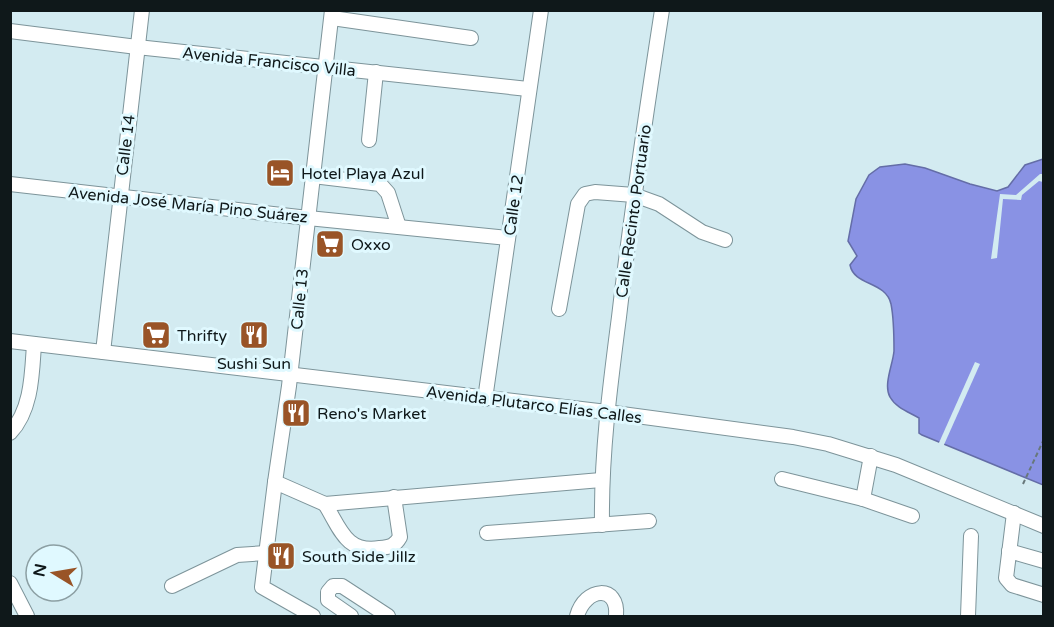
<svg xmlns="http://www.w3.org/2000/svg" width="1054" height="627" viewBox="0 0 1054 627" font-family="'Varela Round',sans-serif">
	<rect width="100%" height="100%" fill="#d3ebf1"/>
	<path fill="#8992e4" stroke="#646da7" stroke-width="1.5" d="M1043 159V485L922 435 919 433V418C909 412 896 408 890 397 883 385 893 364 894 351 894 336 894 319 891 304 886 281 854 286 850 265L857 256 848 241 856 199 869 175 880 167 905 164 925 168 970 184 997 191 1008 187 1025 165Z"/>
	<g fill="#d3ebf1">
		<polygon points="1040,174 1043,174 1043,182 1039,181 1022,195 1021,200 1003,199 997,258 991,259 1000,194 1016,195"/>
		<polygon points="975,362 980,364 943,447 938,445"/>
	</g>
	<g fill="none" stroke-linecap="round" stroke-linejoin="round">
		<g stroke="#7d949a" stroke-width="16">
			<g id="minor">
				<polyline points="332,18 471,38"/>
				<polyline points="10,31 137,47 528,89"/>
				<polyline points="369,140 376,72"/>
				<polyline points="313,176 380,184 388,193 399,227"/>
				<polyline points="10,184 308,218 508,238"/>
				<polyline points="559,309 578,204 585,194 595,192 634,195 659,204 702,232 725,240"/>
				<polyline points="10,341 607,412 793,437 828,444 896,465 1044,526"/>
				<polyline points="103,352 142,10"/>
				<polyline points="485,399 541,10"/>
				<path d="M10 433C32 410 32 373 34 344"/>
				<polyline points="782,479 863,499 912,516"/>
				<polyline points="275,482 325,504 601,480"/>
				<polyline points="863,499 871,456"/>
				<path d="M325 504C340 528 346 554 380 548 390 547 395 546 400 537L394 497"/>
				<polyline points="1014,513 1006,578 1012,585 1044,595"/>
				<path d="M602 525C601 455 610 386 619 317 631 214 646 113 662 10"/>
				<polyline points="487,533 649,521"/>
				<polyline points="1009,551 1044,561"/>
				<polyline points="10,583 27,616"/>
				<polyline points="172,586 237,555 266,553"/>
				<polyline points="313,616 262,587 275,482 289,386 332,10"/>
				<polyline points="351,616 328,600 328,592 333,586 342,586 388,616"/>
				<path d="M577 616C585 587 619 584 616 616"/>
				<polyline points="968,616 971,536"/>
			</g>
		</g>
		<polyline stroke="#68787b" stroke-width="2" stroke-dasharray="4.5 3" stroke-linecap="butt" points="1023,484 1044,439"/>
		<use href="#minor" stroke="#fff" stroke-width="14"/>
	</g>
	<defs>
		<g id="hotel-square" transform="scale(1.5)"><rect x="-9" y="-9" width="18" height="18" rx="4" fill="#995427" stroke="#e0f9ff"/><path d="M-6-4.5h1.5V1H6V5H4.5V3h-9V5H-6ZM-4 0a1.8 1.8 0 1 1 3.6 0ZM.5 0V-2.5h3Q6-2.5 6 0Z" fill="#fff"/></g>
		<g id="supermarket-square" transform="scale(1.5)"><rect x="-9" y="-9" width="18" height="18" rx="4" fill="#995427" stroke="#e0f9ff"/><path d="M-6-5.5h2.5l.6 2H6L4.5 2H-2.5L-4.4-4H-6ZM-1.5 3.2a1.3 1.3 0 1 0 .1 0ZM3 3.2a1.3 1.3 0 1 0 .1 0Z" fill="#fff"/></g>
		<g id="restaurant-square" transform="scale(1.5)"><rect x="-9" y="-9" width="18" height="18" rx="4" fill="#995427" stroke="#e0f9ff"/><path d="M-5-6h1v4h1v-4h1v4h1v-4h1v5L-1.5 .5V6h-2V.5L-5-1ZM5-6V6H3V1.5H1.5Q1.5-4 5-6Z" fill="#fff"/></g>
	</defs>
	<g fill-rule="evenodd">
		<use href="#hotel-square" x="280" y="173"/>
		<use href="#supermarket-square" x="330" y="244"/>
		<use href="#supermarket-square" x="156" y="335"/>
		<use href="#restaurant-square" x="254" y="335"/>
		<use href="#restaurant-square" x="296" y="413"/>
		<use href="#restaurant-square" x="281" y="556"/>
	</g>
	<g text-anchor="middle" stroke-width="6" stroke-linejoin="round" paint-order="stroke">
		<g font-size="16" fill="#0f181a" stroke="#e0f9ff">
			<text transform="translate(269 61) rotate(6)" y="6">Avenida Francisco Villa</text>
			<text transform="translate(125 145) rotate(-83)" y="6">Calle 14</text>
			<text transform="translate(188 204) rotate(6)" y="6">Avenida José María Pino Suárez</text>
			<text transform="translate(513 205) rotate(-82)" y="6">Calle 12</text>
			<text transform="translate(633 211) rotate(-82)" y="6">Calle Recinto Portuario</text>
			<text transform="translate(299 299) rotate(-84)" y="6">Calle 13</text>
			<text transform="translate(534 404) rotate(7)" y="6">Avenida Plutarco Elías Calles</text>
		</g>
		<g font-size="16" fill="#0f181a" stroke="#e0f9ff" text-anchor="start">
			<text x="301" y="179">Hotel Playa Azul</text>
			<text x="351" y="250">Oxxo</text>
			<text x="177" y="341">Thrifty</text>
			<text x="254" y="369" text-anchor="middle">Sushi Sun</text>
			<text x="317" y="419">Reno's Market</text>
			<text x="302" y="562">South Side Jillz</text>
		</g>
	</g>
	<rect width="1054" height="627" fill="none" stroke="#0f181a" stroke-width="24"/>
	<g transform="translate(54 573) rotate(281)"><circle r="28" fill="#e0f9ff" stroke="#8c9fa3" stroke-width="1.5"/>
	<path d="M0-4.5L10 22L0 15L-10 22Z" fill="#995427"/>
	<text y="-9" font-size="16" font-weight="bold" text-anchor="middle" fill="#0f181a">N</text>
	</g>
</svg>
